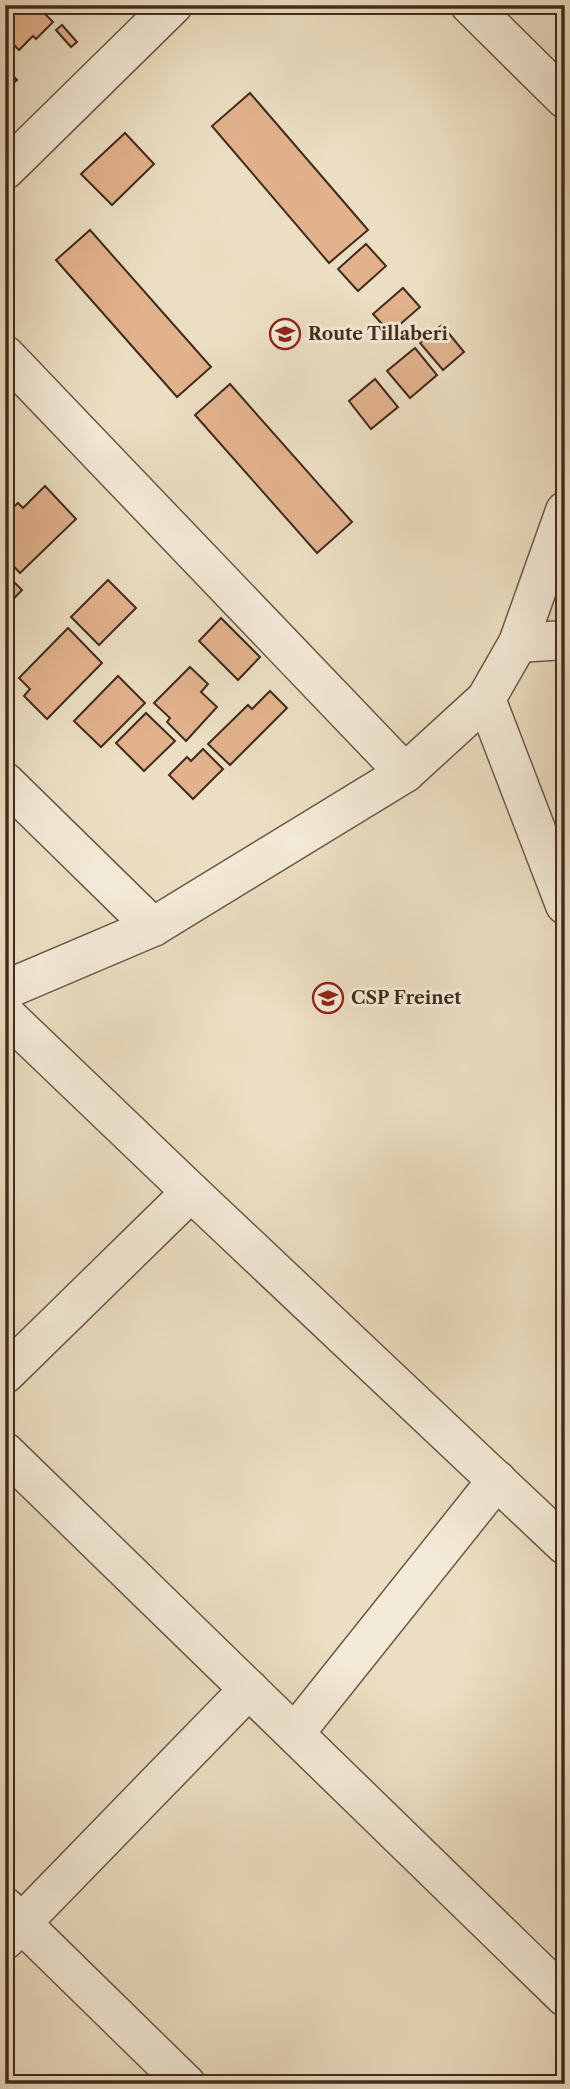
<svg xmlns="http://www.w3.org/2000/svg" width="570" height="2089" font-family="'Libre Caslon Text',serif">
  <rect width="100%" height="100%" fill="#ecdec2"/>
  <filter id="stains"><feTurbulence type="fractalNoise" baseFrequency=".00286" numOctaves="4"/><feColorMatrix values="0 0 0 0 .2 0 0 0 0 .09 0 0 0 0 .02 0 0 0 .5 -.17"/></filter>
  <radialGradient id="worn" r=".72"><stop offset=".6" stop-color="#630" stop-opacity="0"/><stop offset="1" stop-color="#630" stop-opacity=".3"/></radialGradient>
  <g fill="#e2b28d" stroke="#412b1c" stroke-width="2">
    <path d="M5,5H36L53,22L36,39L33,36L19,50L5,36Z"/>
    <path d="M62,25L77,42L71,47L56,30Z"/>
    <path d="M5,68L17,80L5,91Z"/>
    <path d="M250,93L368,230L329,263L212,126Z"/>
    <path d="M125,133L154,164L112,205L81,174Z"/>
    <path d="M90,230L211,367L177,397L56,260Z"/>
    <path d="M366,244L386,266L358,291L338,269Z"/>
    <path d="M403,288L420,307L390,333L373,314Z"/>
    <path d="M442,325L464,352L443,370L420,343Z"/>
    <path d="M415,348L437,375L410,398L387,371Z"/>
    <path d="M375,379L398,407L371,429L349,401Z"/>
    <path d="M230,384L352,522L317,553L195,415Z"/>
    <path d="M45,486L76,519L20,573L5,557V524L11,519L6,514L18,503L23,508Z"/>
    <path d="M5,573L22,590L5,608Z"/>
    <path d="M108,580L136,608L99,645L71,617Z"/>
    <path d="M221,618L260,657L238,680L199,641Z"/>
    <path d="M68,628L102,663L47,719L24,696L30,689L19,678Z"/>
    <path d="M190,667L208,684L201,692L217,707L186,741L167,722L170,718L154,703Z"/>
    <path d="M118,676L145,703L101,747L74,721Z"/>
    <path d="M270,691L287,708L230,765L208,744L248,705L252,709Z"/>
    <path d="M146,713L175,741L144,771L116,743Z"/>
    <path d="M203,749L223,769L193,799L169,775L187,757L191,761Z"/>
  </g>
  <g fill="none" stroke-linecap="round" stroke-linejoin="round">
    <g stroke="#6c5846" stroke-width="41">
      <g id="minor">
        <path d="M470,5L565,99"/>
        <path d="M5,170L173,5"/>
        <path d="M5,355L405,773"/>
        <path d="M518,643L565,640"/>
        <path d="M486,699L565,905"/>
        <path d="M5,782L153,927"/>
        <path d="M5,990L153,927L405,773L486,699L518,643L565,511"/>
        <path d="M5,1014L191,1192L565,1545"/>
        <path d="M5,1374L191,1192"/>
        <path d="M5,1452L565,1997"/>
        <path d="M295,1733L497,1480"/>
        <path d="M5,1907L186,2084"/>
        <path d="M5,1940L249,1689"/>
      </g>
    </g>
    <use href="#minor" stroke="#f3ead7" stroke-width="38"/>
  </g>
  <defs>
    <g id="school-ring" transform="scale(1.575)"><circle r="9.5" fill="#f3ead7" stroke="#8f2418" stroke-width="1.5"/><path d="M0-5L7-2L0 1L-7-2ZM-4 1L0 2.5L4 1V4Q0 6-4 4Z" fill="#8f2418"/></g>
  </defs>
  <g fill-rule="evenodd">
    <use href="#school-ring" x="285" y="334"/>
    <use href="#school-ring" x="328" y="998"/>
  </g>
  <g text-anchor="middle" stroke-width="6" stroke-linejoin="round" paint-order="stroke">
    <g font-size="18" font-weight="bold" fill="#412b1c" stroke="#f3ead7" text-anchor="start">
      <text x="308" y="340">Route Tillaberi</text>
      <text x="351" y="1004">CSP Freinet</text>
    </g>
  </g>
  <rect width="570" height="2089" fill="none" stroke="#ecdec2" stroke-width="28"/>
  <rect x="7" y="7" width="556" height="2075" fill="none" stroke="#412b1c" stroke-width="3.5"/>
  <rect x="14" y="14" width="542" height="2061" fill="none" stroke="#412b1c" stroke-width="2"/>
  <rect width="100%" height="100%" filter="url(#stains)"/>
  <rect width="100%" height="100%" fill="url(#worn)"/>
</svg>
